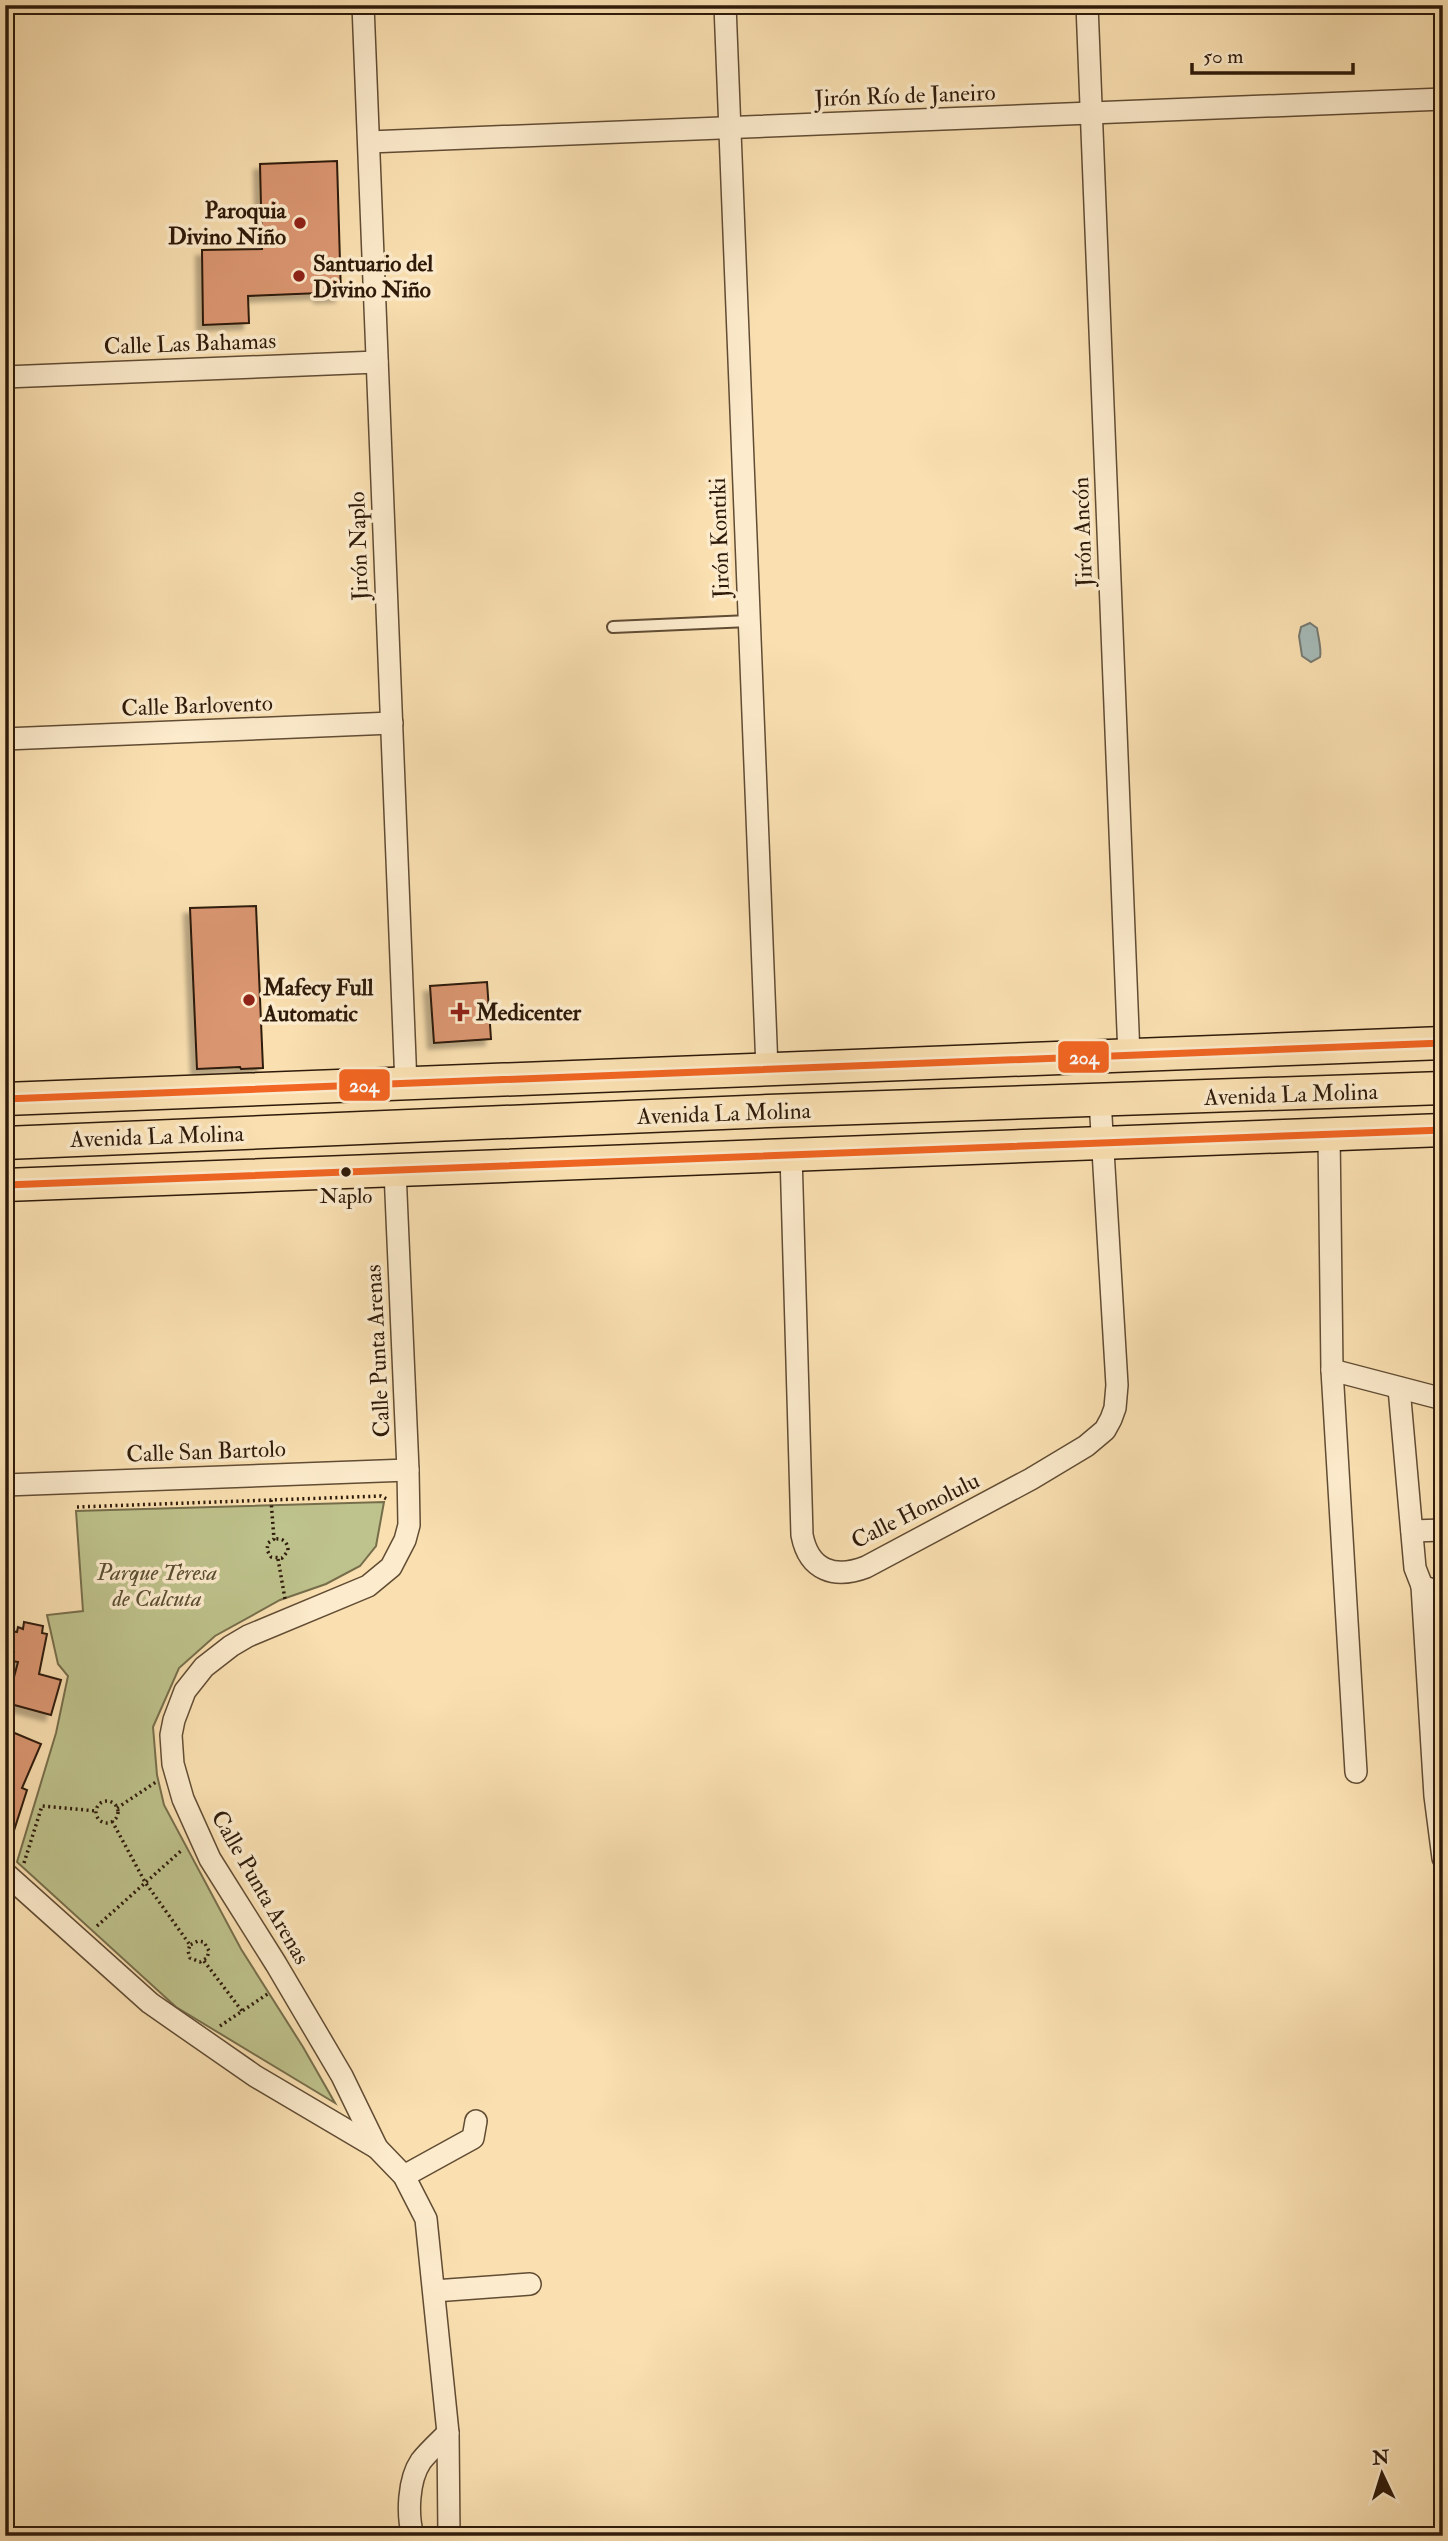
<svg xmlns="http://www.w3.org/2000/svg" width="1448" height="2541" font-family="'IM FELL Double Pica',serif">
  <defs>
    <filter id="shadow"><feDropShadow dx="-6" dy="6" stdDeviation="2" flood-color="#0004"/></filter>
  </defs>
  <rect width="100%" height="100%" fill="#fae0b1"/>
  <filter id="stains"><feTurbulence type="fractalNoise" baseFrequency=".00286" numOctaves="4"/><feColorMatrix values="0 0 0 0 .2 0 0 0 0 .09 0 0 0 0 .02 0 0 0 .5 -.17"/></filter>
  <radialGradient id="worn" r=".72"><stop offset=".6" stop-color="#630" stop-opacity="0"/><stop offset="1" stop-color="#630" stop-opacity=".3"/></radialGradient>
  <path fill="#bec28c" stroke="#766e4b" stroke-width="2" d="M384,1502L376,1546L360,1566L326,1584L280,1600L215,1636L179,1668L153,1727L157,1775L164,1805L241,1949L303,2047L335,2103L176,2007L17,1862L56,1733L68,1676L58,1664L47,1615L83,1611L76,1511Z"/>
  <path fill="#a5bab8" stroke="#757a72" stroke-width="2" d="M1310,623L1317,628C1318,636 1322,650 1320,657L1311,662L1302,656L1299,636L1301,627Z"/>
  <g fill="#da9671" stroke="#2e1a0a" stroke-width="2" filter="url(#shadow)">
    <path d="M337,161L341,296L320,297V293L248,296L249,323L203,325L202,250L262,249L260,164Z"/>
    <path d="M256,906L263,1068L241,1069L240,1067L197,1069L190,908Z"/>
    <path d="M487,982L491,1039L434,1043L430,986Z"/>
    <path d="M24,1622L43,1626L42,1633L47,1634L39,1674L61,1680L51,1715L7,1703L18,1662L12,1661L14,1653L7,1652L11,1631L17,1632L18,1627L23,1629Z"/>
    <path d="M5,1729L41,1744L22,1788L27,1790L9,1846L5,1845Z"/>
  </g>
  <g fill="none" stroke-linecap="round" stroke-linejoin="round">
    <g stroke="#614c34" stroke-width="14">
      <path id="service" d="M613,627L749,621"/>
    </g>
    <g stroke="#614c34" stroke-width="24">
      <g id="minor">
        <path d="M363,5L406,1085"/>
        <path d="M725,5L767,1069"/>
        <path d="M1087,5L1129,1056"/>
        <path d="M369,142L1443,99"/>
        <path d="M5,377L377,362"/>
        <path d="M5,739L392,723"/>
        <path d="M1329,1134L1332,1370L1356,1772"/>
        <path d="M791,1154L802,1535C809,1571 835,1579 866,1567L1031,1479L1086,1446L1105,1430L1111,1419L1115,1408L1117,1385L1100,1100"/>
        <path d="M395,1171L408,1470L409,1525L405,1540L391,1567L368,1586L248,1636L231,1646L204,1667L185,1691L174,1720L171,1735L173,1764L183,1799L210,1859L276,1964L342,2076L377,2148L404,2176L426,2219L448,2433L449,2536"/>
        <path d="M1332,1370L1443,1399"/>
        <path d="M1399,1388L1415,1568L1422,1586L1443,1594"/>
        <path d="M5,1485L408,1470"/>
        <path d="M1412,1531L1443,1530"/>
        <path d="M1422,1586L1435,1796L1443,1858"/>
        <path d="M5,1873L150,2003L255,2076L377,2148"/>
        <path d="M404,2176L473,2138L476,2121"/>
        <path d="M434,2291L530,2284"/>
        <path d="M413,2536C407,2515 408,2480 421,2461C429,2451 439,2442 448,2433"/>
      </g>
    </g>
    <g stroke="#2e1a0a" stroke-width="35">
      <g id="primary">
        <path d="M5,1099L1443,1043"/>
        <path d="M5,1143L768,1111L1443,1088"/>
        <path d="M5,1185L1443,1130"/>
      </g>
    </g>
    <g stroke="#2e1a0a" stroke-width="3.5" stroke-dasharray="2 3.5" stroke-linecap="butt">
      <path d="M271,1500L274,1539L268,1543L267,1550L271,1557L282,1558L288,1551C288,1542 283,1538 274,1539"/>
      <path d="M77,1507L381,1496L389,1500"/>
      <path d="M278,1559L285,1599"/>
      <circle cx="107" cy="1812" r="11"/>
      <path d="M117,1808L156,1782"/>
      <path d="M112,1821L145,1882L190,1945L188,1951L190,1958L200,1962L207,1958L209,1951L204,1942L198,1941L190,1945"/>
      <path d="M24,1863L42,1806L96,1811"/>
      <path d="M97,1926L183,1849"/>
      <path d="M204,1961L242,2011"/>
      <path d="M220,2026L269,1993"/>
    </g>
    <use href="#service" stroke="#fcebcc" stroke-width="10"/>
    <use href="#minor" stroke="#fcebcc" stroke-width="21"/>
    <use href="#primary" stroke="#fae0b1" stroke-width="32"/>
    <g stroke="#fcebcc" stroke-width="12">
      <g id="bus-1">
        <path d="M5,1099L1443,1043"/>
        <path d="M5,1185L1443,1130"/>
      </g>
    </g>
    <use href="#bus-1" stroke="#f26522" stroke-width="7"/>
  </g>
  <g fill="#8f2418" stroke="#fcebcc" stroke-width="2.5">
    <circle cx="300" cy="223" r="7"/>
    <circle cx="299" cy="276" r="7"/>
    <circle cx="249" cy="1000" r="7"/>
    <path d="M456.5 1001.5h7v7h7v7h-7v7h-7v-7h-7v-7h7z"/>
  </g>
  <circle fill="#2e1a0a" stroke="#fcebcc" stroke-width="2.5" cx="346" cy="1172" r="6"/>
  <g text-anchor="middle" stroke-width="7" stroke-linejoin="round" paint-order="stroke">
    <g font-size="21" fill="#2e1a0a" stroke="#fcebcc">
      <text x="346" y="1203">Naplo</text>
    </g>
    <g font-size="23" fill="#2e1a0a" stroke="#fcebcc">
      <text transform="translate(905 95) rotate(-2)" y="8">Jirón Río de Janeiro</text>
      <text transform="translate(190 343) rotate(-2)" y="8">Calle Las Bahamas</text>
      <text transform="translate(1082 532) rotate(-92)" y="8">Jirón Ancón</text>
      <text transform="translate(719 538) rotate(-92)" y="8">Jirón Kontiki</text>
      <text transform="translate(358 546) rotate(-92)" y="8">Jirón Naplo</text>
      <text transform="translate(197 705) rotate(-2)" y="8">Calle Barlovento</text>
      <text transform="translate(1291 1094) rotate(-2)" y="8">Avenida La Molina</text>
      <text transform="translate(724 1113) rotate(-2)" y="8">Avenida La Molina</text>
      <text transform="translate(157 1136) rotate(-2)" y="8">Avenida La Molina</text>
      <text transform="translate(377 1351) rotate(-93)" y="8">Calle Punta Arenas</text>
      <text transform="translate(206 1451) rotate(-2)" y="8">Calle San Bartolo</text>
      <text transform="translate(915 1510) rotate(-27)" y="8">Calle Honolulu</text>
      <text transform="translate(261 1887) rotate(60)" y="8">Calle Punta Arenas</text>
    </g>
    <g font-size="23" font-weight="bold" fill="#2e1a0a" stroke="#fcebcc" text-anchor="start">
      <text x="286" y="218" text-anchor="end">Paroquia<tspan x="286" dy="26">Divino Niño</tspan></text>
      <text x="313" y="271">Santuario del<tspan x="313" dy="26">Divino Niño</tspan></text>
      <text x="263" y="995">Mafecy Full<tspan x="263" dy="26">Automatic</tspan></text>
      <text x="476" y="1020">Medicenter</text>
    </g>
    <g font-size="23" font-style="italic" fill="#594c31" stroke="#fcebcc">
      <text x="157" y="1580">Parque Teresa<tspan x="157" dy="26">de Calcuta</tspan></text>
    </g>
  </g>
  <g stroke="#fcebcc" stroke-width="2.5">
    <rect x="1057" y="1040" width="53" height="34" rx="7" fill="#f26522"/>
    <rect x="338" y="1068" width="53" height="34" rx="7" fill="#f26522"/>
  </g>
  <g font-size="19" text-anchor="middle" font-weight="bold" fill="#fff">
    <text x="1084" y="1064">204</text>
    <text x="364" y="1092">204</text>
  </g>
  <rect width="1448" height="2541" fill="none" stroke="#fae0b1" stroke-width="28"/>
  <rect x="7" y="7" width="1434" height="2527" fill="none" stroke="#2e1a0a" stroke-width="3.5"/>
  <rect x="14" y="14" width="1420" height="2513" fill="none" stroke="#2e1a0a" stroke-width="2"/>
  <g transform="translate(1382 2474) rotate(356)" stroke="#fcebcc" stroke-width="5" paint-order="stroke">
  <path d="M0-5L12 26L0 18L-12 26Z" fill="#2e1a0a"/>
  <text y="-10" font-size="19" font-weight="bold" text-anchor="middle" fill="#2e1a0a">N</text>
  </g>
  <path d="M1192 63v10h161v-10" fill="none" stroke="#2e1a0a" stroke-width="3.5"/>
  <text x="1203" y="63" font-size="21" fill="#2e1a0a" stroke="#fcebcc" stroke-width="5" paint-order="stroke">50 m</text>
  <rect width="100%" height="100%" filter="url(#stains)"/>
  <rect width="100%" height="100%" fill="url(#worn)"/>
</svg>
